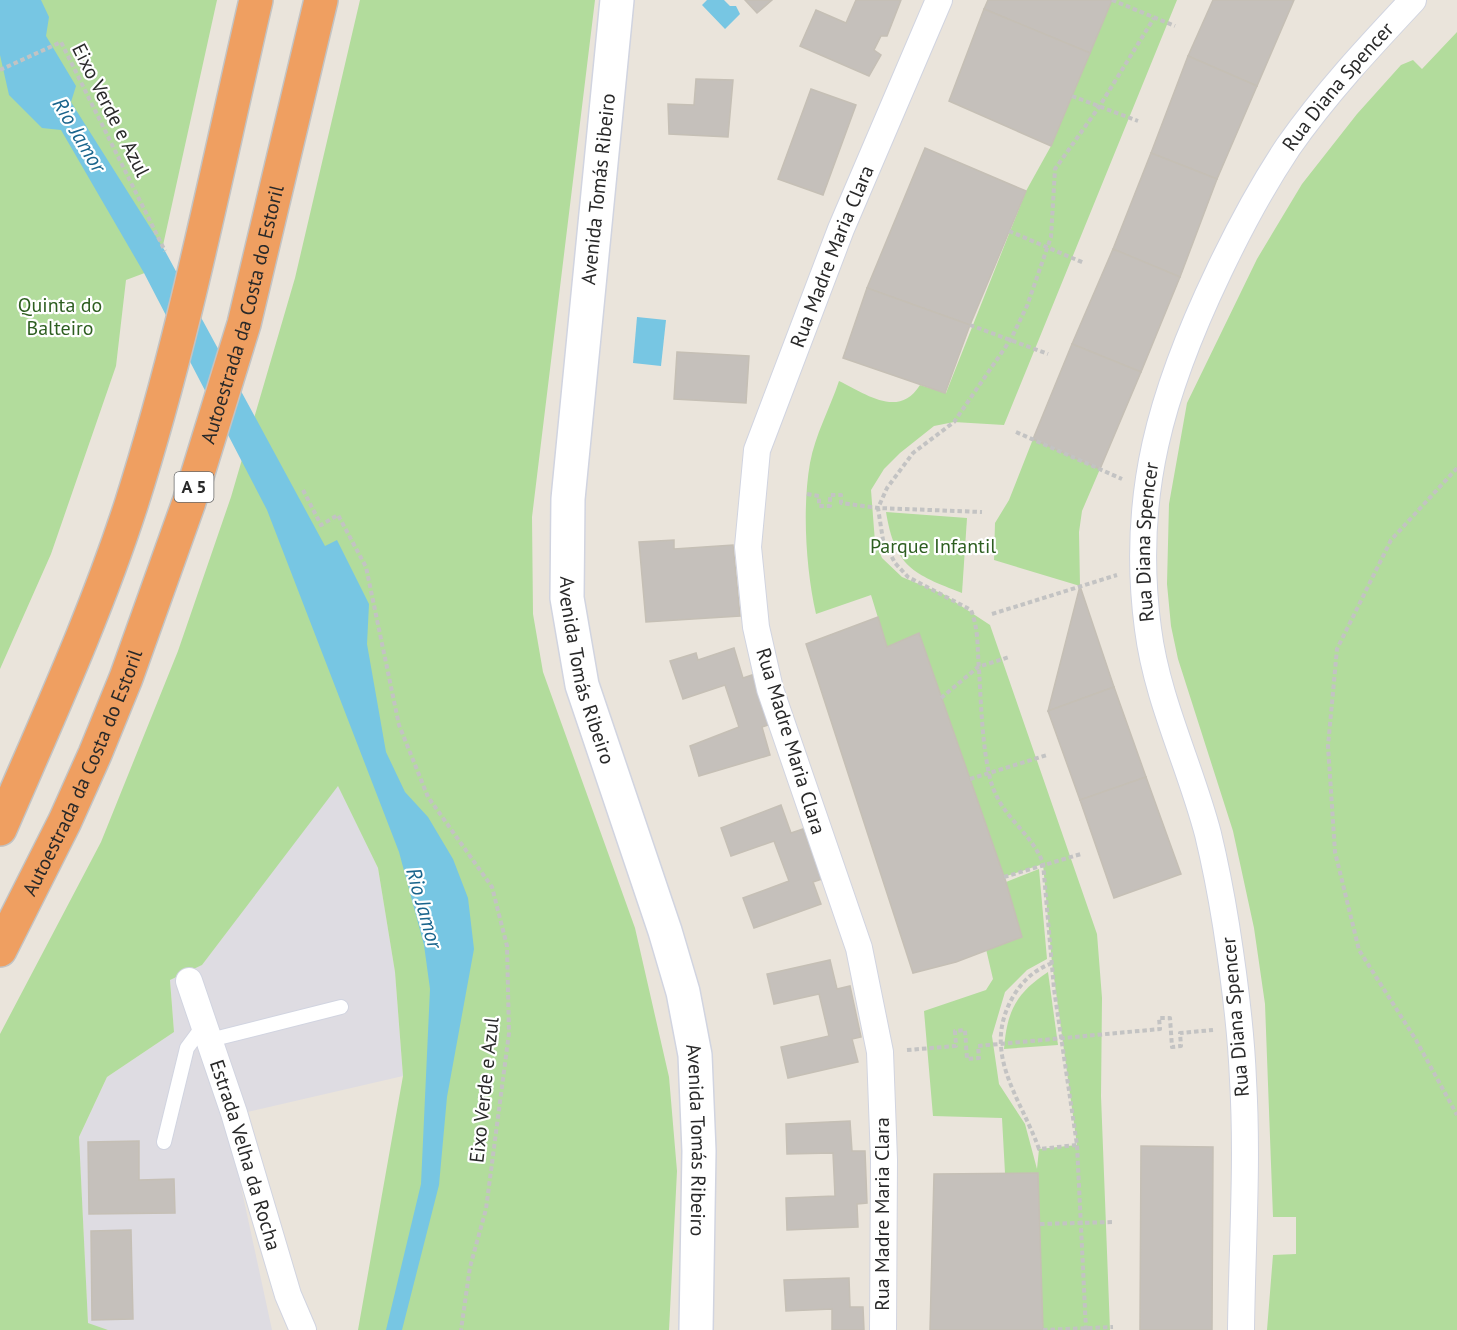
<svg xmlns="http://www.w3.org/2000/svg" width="1457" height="1330" font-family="'PT Sans',sans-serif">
  <rect width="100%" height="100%" fill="#eae4db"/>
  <path fill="#dedce2" d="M338,785L378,868L395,972L403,1076L226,1117L272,1330H108L88,1324L79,1137L107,1077L174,1032L170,980L202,965Z"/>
  <g fill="#b2dc9c">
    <path d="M0,0H217L158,268L126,280L116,366L51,554L0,669Z"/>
    <path d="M360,0H595L532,517L533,614L543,672L635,928L669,1077L677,1171L669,1330H358L403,1076L395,972L378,868L338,786L202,965L170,980L174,1032L107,1077L79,1137L88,1323L108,1330H0V1034L101,842L178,651L231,497L295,278Z"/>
    <path d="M1112,0H1177L1004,425L954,422L934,426L900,453L884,469L871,490L875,542L882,558L902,577L943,594L990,625L1097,934L1102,998L1101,1096L1110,1330H1043L1038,1173H1005L1002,1118L933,1116L924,1011L986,990L993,979L986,949L1022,937L1006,882L1039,869L1047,959L1027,970L1005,992L992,1036L999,1084L1025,1124L1037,1169L1039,1149L1077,1145L1052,963L1043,864L1004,877L919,634L887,647L871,595L816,614C806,570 802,508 810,463C815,435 830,408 839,381C866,394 899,419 920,385L946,393L1026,191L1051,146Z"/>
    <path d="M1457,32V1330H1267L1273,1255L1296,1254V1217H1273L1265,1004L1254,928L1233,831L1178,659L1171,626L1167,584L1169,504L1187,403L1257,259L1302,184L1357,114L1401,65L1413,60L1422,69Z"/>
    <path d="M1033,439L1100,469L1082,511L1079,532L1080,586L994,560L995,523L1009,500Z"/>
    <path d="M886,512L967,518L962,593C913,574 895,567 886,512Z"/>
    <path d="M1048,972L1058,1045L1004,1049C1007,1011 1016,993 1048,972Z"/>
  </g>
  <g fill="#77c6e3">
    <path d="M0,0H41L49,17L46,36L76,86L71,102L165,251L325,546L337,540L369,604L367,644L386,752L405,792L428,817L453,859L468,898L474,949L447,1097L439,1185L402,1330H386L421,1184L430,989L424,945L399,852L267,510L144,273L61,130L42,128L9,95L0,55Z"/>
    <path d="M707,0H724L730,6H736L740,14L725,29L702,5Z"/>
    <path d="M637,317L666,320L661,366L633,363Z"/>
  </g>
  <g fill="#c5c0bb" stroke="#c5bfb5" stroke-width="1.5">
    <path d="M745,0H772L757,13Z"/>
    <path d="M856,0H901L887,36H881L874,50L881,55L869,76L800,46L816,10L846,23Z"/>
    <path d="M988,0H1112L1090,53L984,9Z"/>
    <path d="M1213,0H1294L1257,86L1188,56Z"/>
    <path d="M984,9L1090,53L1051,146L949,101Z"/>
    <path d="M1188,56L1257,86L1217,179L1151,153Z"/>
    <path d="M696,79L733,80L728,137L669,134L668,104L694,105Z"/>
    <path d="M811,89L856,105L823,195L778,179Z"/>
    <path d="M925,148L1026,191L970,325L867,288Z"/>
    <path d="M1151,153L1217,179L1180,277L1113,249Z"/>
    <path d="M1113,249L1180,277L1141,372L1072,344Z"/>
    <path d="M867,288L970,325L945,393L843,358Z"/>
    <path d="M1072,344L1141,372L1100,469L1033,439Z"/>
    <path d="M677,352L749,356L746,403L674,399Z"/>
    <path d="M674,540V549L733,545L740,616L646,622L639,542Z"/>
    <path d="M1080,586L1114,687L1048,711Z"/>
    <path d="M878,617L887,647L919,633L1006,882L1022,937L956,962L913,973L806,644Z"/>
    <path d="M734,648L743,678L755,674L771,724L762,727L770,755L699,776L690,746L739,727L725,685L683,699L670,661L696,653L698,660Z"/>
    <path d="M1114,687L1146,777L1080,800L1048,711Z"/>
    <path d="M1146,777L1181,874L1114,898L1080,800Z"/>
    <path d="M781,805L791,833L803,829L822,879L813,882L821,904L754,928L743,898L789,881L774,841L731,856L721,828Z"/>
    <path d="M830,960L837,989L850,986L861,1037L852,1039L858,1062L788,1078L781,1047L829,1036L819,994L774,1004L767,974Z"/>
    <path d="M850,1121L852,1151H865L867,1203L857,1204L858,1227L787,1230L786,1198L835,1196L833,1153L787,1154L786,1124Z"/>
    <path d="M139,1141V1180L174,1179L175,1213L89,1214L88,1142Z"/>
    <path d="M1141,1146L1213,1147L1212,1330H1140Z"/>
    <path d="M1038,1173L1043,1330H930L934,1174Z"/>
    <path d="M131,1230L133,1319L92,1320L91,1231Z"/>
    <path d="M849,1278L850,1307H863L864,1330H832V1309L786,1311L784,1280Z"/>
  </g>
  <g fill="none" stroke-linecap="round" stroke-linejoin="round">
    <g stroke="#d1d4e0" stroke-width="16">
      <g id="service">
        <path d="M210,1040L341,1007"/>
        <path d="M164,1142L187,1048L204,1025"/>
      </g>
    </g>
    <g stroke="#d1d4e0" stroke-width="28">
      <g id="minor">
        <path id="s1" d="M189,981L234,1113L288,1295L303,1330"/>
        <path id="s2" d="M883,1330L884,1160L880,1052L859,948L770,689L756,627L748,547L757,450L841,229L939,0"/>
        <path id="s3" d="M1241,1330C1242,1247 1248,1163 1243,1080C1241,1028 1234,976 1226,925C1221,894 1215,863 1208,834C1190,765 1157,700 1148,629C1130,495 1162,390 1219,271C1239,229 1262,186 1288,147C1325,94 1369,47 1413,0"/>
      </g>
    </g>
    <g stroke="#d1d4e0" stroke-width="36">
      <g id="tertiary">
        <path id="s4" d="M617,0L568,499L567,598L582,685L665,931L683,992L695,1055L699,1151L696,1330"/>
      </g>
    </g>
    <g stroke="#c3c3c3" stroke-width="36">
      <g id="motorway">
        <path d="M0,829C46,722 95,616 131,505C184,339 217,169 256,0"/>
        <path id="s5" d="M0,950L65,821L95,754L126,678L189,502L244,324L321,0"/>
      </g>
    </g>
    <g stroke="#c3c3c3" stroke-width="4" stroke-dasharray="4.5 3" stroke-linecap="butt">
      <path d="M1112,0L1175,26"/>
      <path d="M0,70L61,42L165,251"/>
      <path d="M1072,96L1138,121"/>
      <path d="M1009,231L1084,263"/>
      <path d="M970,325L1048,354"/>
      <path d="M1016,432L1122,479"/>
      <path d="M1457,468L1391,540L1337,649L1328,746L1335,852L1359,950L1416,1040L1457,1115"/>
      <path d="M303,490L321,525L338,515L366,567L399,725L428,797L492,887L507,946L509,1033L486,1209L470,1267L461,1330"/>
      <path d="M807,494L819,496V506H830V495H841V503L878,508L982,512"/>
      <path d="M992,614L1117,575"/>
      <path d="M941,698L978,667L1009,657"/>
      <path d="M970,779L1047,755"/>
      <path d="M1004,877L1081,854"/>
      <path d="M1052,963C1035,970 1024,979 1014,995C980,1052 1020,1096 1039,1149L1077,1145"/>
      <path d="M907,1050L956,1046L955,1031L965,1030L967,1059L979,1058L978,1046L1160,1029L1159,1018H1170L1172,1047L1181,1046L1180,1033L1213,1030"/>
      <path d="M1040,1224L1113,1222"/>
      <path d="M1043,1330L1113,1327"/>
      <path d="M1086,1330L1077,1145L1054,989L1043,863C1029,828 998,817 989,774C982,741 981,703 979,669C977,647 979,631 971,610L908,577L895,563L883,540L878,508L887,488L913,453L954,422L1011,339L1027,306L1051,237L1055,169L1099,107L1154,18"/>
    </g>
    <use href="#service" stroke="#fff" stroke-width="14"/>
    <use href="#minor" stroke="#fff" stroke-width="26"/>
    <use href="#tertiary" stroke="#fff" stroke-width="33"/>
    <use href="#motorway" stroke="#ef9f61" stroke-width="33"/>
  </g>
  <g text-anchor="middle" stroke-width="4.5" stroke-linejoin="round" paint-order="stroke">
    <rect fill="#fff" stroke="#696969" stroke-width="1.5" x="174.5" y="472" width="39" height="30" rx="4.5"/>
    <g font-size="18" font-weight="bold" fill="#292929">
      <text x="194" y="493">A 5</text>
    </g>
    <g font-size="20" fill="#292929" stroke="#fff">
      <text dy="7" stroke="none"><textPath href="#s3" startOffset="1304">Rua Diana Spencer</textPath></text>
      <text transform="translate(111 110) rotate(63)" y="7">Eixo Verde e Azul</text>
      <text transform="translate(598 189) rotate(-84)" y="7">Avenida Tomás Ribeiro</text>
      <text dy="7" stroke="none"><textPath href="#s2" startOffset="1107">Rua Madre Maria Clara</textPath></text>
      <text dy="7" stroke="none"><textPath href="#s5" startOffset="682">Autoestrada da Costa do Estoril</textPath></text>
      <text dy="7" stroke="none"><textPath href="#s3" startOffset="800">Rua Diana Spencer</textPath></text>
      <text dy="7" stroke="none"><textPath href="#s4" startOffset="675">Avenida Tomás Ribeiro</textPath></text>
      <text transform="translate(791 741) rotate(73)" y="7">Rua Madre Maria Clara</text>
      <text dy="7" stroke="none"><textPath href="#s5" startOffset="196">Autoestrada da Costa do Estoril</textPath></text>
      <text transform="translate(1235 1017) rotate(-95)" y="7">Rua Diana Spencer</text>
      <text transform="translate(484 1090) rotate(-84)" y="7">Eixo Verde e Azul</text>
      <text dy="7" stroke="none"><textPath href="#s4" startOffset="1161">Avenida Tomás Ribeiro</textPath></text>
      <text dy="7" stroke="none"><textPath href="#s1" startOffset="183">Estrada Velha da Rocha</textPath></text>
      <text transform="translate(882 1214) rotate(-90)" y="7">Rua Madre Maria Clara</text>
    </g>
    <g font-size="20" fill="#2d5e20" stroke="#fff">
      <text x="60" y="312">Quinta do<tspan x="60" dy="23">Balteiro</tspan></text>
      <text x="933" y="553">Parque Infantil</text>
    </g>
    <g font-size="21" font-style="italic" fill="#19648c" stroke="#fff">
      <text transform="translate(79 135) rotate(59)" y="7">Rio Jamor</text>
      <text transform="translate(424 908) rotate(74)" y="7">Rio Jamor</text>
    </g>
  </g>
</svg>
